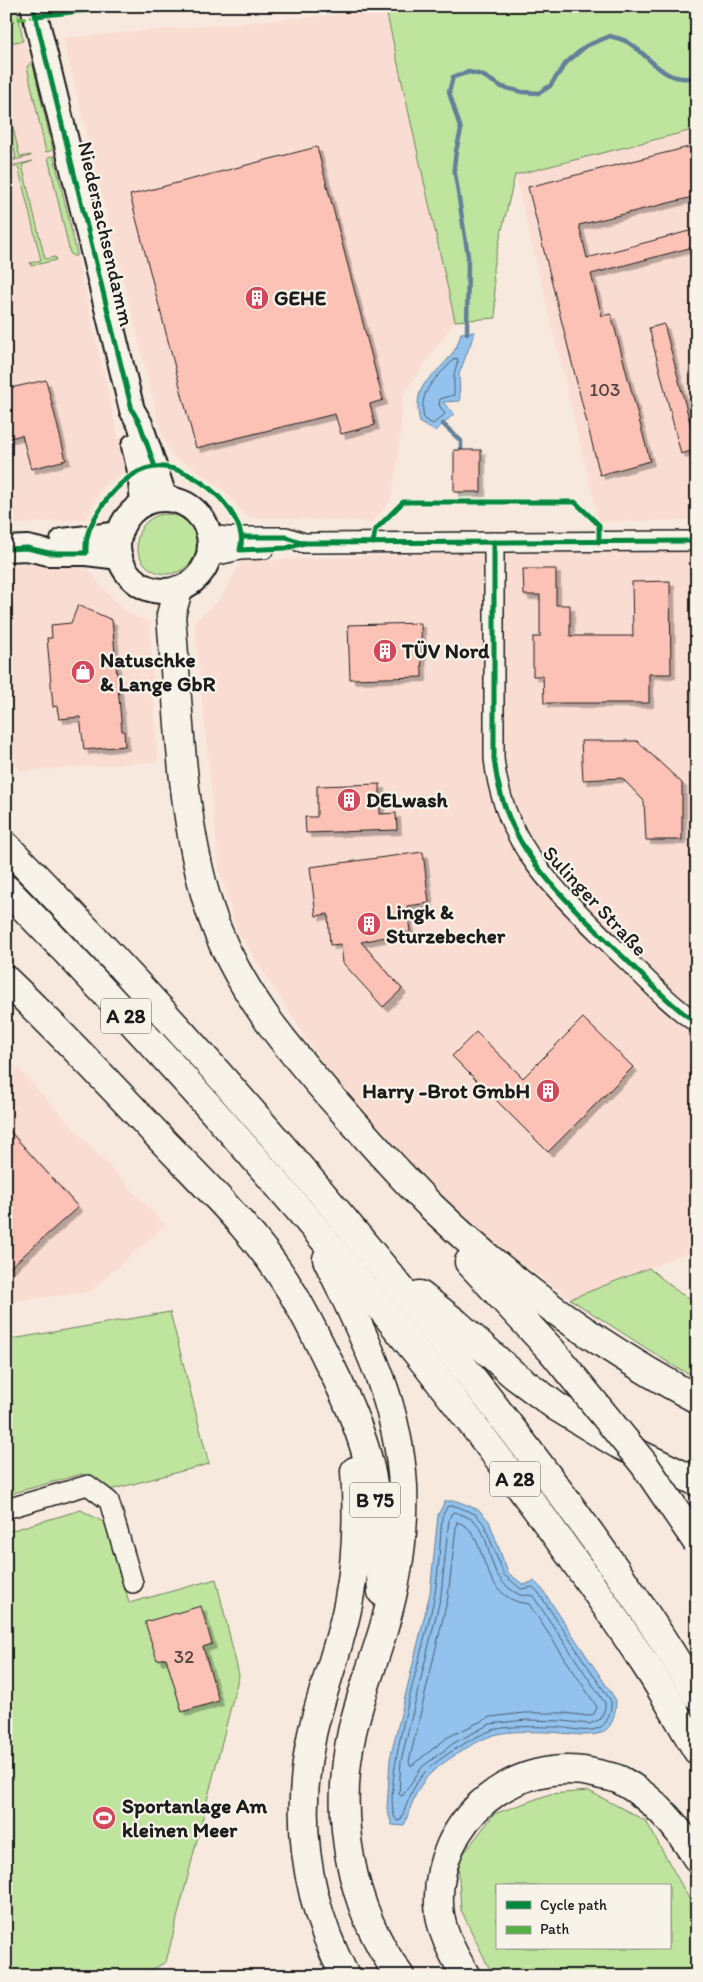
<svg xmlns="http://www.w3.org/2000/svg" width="703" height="1982" font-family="Itim,sans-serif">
  <defs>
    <filter id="shadow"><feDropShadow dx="4.5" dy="4.5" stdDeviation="0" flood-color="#0004"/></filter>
  </defs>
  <rect width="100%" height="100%" fill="#f8e9de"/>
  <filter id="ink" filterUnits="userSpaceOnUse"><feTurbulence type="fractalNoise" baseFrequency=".02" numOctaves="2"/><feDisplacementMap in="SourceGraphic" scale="10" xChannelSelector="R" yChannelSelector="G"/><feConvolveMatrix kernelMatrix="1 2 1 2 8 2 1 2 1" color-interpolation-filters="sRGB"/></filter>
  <g filter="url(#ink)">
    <g fill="#faddd2">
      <path d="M386,10L455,321L403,395L398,459L391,501L372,522L246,517L226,492L192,467L171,456L161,432L63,38Z"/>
      <path d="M23,41L32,61L126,470L103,487L86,519L6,525V43Z"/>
      <path d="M697,129V520L599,522L515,175Z"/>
      <path d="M697,551V692H692L697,796V1249L570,1299L474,1229L335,1083L236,929L219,868L194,622L221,598L241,561L389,555Z"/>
      <path d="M26,564L88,568L104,589L129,614L150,621L158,762L22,771L6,755V565Z"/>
      <path d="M6,1056L165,1225L90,1292L6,1302Z"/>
    </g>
    <g fill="#bee49e" stroke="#6d805d" fill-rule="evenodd">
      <path d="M6,6H17L23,41L6,43Z"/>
      <path d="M422,6H697V129L515,175L493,268L496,318L455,321L386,10Z"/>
      <path d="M32,61L53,150L46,152L27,67Z"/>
      <path d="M6,99L20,157L31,155V156L6,162L16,158L6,115Z"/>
      <path d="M54,156L77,254L76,256H73L70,253L48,157Z"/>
      <path d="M33,161L22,165L45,259L55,257L56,260L31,266L30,263L41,260L18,166L6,167Z"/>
      <circle cx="167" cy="544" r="30"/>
      <path d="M692,692H697V796Z"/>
      <path d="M649,1268L681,1294L697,1301V1377L677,1368L570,1299Z"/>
      <path d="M170,1312L209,1464L110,1490L82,1474L6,1495V1340Z"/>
      <path d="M81,1510L109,1525L129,1603L216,1579L239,1675L166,1962L140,1976H6V1532Z"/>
      <path d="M589,1791L646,1821L697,1913V1976H493L461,1910L458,1861L494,1814L550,1794ZM497,1886H669V1948H497Z"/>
    </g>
    <g fill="#92c2ed" stroke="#638099">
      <path d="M475,332L459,374L460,401L443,402L454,414L435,431L420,423C411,379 434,381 454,351C458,346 459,339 461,333Z"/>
      <path d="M445,1501H457L479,1510L489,1521L508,1573L524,1585L534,1581L542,1589L616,1700C616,1712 613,1728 601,1733C585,1738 564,1732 548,1732C531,1732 510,1730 494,1735C477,1740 442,1762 429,1775C416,1788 410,1809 404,1826L392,1825L387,1809L390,1759L430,1593L438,1515Z"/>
    </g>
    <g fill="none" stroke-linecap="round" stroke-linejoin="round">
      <g stroke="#4b5e70" stroke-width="1">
        <path d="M454,359L457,358L458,361L454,374V395L440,399L439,405L445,414L433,424L424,419C418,388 436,380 454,359Z"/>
        <path d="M448,1506H456L475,1514L484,1524L504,1575L521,1589L533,1587L538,1592L611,1701C612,1710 608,1724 599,1728C586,1734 568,1727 554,1727C535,1727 512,1725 493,1730C476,1735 437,1759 425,1772C413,1785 407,1803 401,1820L397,1821C376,1796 429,1632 435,1593C439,1568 440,1542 442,1517Z"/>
        <path d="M455,1512C461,1514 468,1517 473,1520C495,1538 482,1575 518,1594C524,1597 528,1594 533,1596L605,1703V1708L601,1719L589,1724L563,1721L526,1720L490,1724L454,1743L422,1767L403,1795L401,1796L399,1794L401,1761L441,1595L449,1519L452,1513Z"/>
        <path d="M457,1522C488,1529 476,1588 518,1602C522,1603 526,1603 529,1604L597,1707L594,1714L588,1716L564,1713H525L490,1717L448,1737L411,1766L409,1762L448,1597Z"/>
      </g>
      <g stroke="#638099" stroke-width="4.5">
        <path d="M467,333L468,256L454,167L456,151L461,130L449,92L453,77L469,72L482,75L502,87L522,92L539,93L550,86L566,63L586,46L610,36C616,38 623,39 629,43C653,58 662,84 697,77"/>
        <path d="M443,424L461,441V450"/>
      </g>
    </g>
    <g fill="#fdc2b6" stroke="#1c1c1c" filter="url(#shadow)">
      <path d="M693,146L697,159V196L579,225L587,258L693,230L697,244V246L591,274L602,316L611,314L650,461L600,475L528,187Z"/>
      <path d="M317,147L383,400L370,404L375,425L341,434L335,414L196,448L130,195Z"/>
      <path d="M664,324L697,449L681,454L649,328Z"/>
      <path d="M46,380L66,460L31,469L22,435L6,439V389Z"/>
      <rect x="454" y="450" width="27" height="42"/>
      <path d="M523,569H556V605H570V636H633L632,582L670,581L671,674H649V703H544L543,676H533V637H540V595H524Z"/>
      <path d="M78,605L112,620L122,731H124L125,746L84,750L80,717L59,719L57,706L53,707L47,638H52L51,625L71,623Z"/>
      <path d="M421,623L422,677L350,679L348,625Z"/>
      <path d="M581,741H637L682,783V840H646L644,801L622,778L583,780Z"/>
      <path d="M380,784V814L396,813L397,830L306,833L305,817H317V786Z"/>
      <path d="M423,852L429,903L407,906L410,932L361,942L402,989L383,1007L343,963L341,944L330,945L328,914L316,916L310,867Z"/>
      <path d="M583,1018L633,1067L548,1152L452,1056L476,1032L523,1078Z"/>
      <path d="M6,1127L78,1207L6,1271Z"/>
      <path d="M201,1606L212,1644L203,1647L219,1701L182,1712L166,1658L157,1660L145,1622Z"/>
    </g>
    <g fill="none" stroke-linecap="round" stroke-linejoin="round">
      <g stroke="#1c1c1c" stroke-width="22">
        <g id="minor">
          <path d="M209,535L227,537H286L304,543L697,541"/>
          <path d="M494,542V758C503,846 556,890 615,949C642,974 666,1002 697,1023"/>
          <path d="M209,557L240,550L264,549"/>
          <path d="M6,1509L88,1485L109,1501L133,1583"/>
        </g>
      </g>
      <g stroke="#1c1c1c" stroke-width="28">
        <g id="major">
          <path d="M33,6L132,410L140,424L165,499"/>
          <path d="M134,446L140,471L143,504"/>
          <circle cx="164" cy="545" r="46"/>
          <path d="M63,541L120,534"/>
          <path d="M6,549L27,548L49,553H86L120,557"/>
        </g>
      </g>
      <g stroke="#1c1c1c" stroke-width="31">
        <g id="highway">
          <path d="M178,590L171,615C179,711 180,811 208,904C233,986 288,1049 344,1112C373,1144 402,1178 433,1208C512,1284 600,1347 697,1399"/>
          <path d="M6,846C163,1006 311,1175 450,1350C538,1461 624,1573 697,1695"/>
          <path d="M6,889C155,1042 297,1201 429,1368C502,1462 574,1556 639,1655C660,1685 678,1718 697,1750"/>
          <path d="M6,980C60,1032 111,1085 162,1140C207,1187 256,1233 290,1289C306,1315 319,1342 332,1369C348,1401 362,1433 370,1468C379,1508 379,1551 382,1592"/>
          <path d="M327,1259C363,1335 398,1399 403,1486C405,1532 397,1582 384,1627C374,1662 360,1696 352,1732C334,1815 349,1906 400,1976"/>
          <path d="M469,1262L552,1351"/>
          <path d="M420,1295L456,1323L514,1375L557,1407L618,1444L697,1482"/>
          <path d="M345,1976C305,1899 294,1819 312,1734C322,1689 341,1645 349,1599C357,1557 358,1514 355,1471"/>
          <path d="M466,1976C453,1954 440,1931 439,1905C435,1820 515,1753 598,1774C605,1776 614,1777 620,1780C654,1798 677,1826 697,1858"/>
        </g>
      </g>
      <use href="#minor" stroke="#f7f3e8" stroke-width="19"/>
      <use href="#major" stroke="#f7f3e8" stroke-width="24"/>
      <use href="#highway" stroke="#f7f3e8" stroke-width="28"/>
      <g stroke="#1c1c1c" stroke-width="31" stroke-linecap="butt">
        <path id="highway-bridge" d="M552,1351L644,1464L697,1542"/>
      </g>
      <use href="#highway-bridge" stroke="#f7f3e8" stroke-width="28"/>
      <path stroke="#55b145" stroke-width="4" stroke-dasharray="8 4" stroke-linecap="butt" d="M6,21L38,16"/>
      <g stroke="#f7f3e8" stroke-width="8">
        <g id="cycleway">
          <path d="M33,6L132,410L140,424L155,467"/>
          <path d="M36,16L127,6"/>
          <path d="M242,537H286L304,543L697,541"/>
          <path d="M494,542V758C503,846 556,890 615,949C642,974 666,1002 697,1023"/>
          <path d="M373,543L375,530L403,502H575L599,525V542"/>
          <path d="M6,549L27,548L49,553H86C85,535 90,526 99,511C110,492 131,470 154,467C188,463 235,502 241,535C242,540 241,546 240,550L287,548L304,543"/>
        </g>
      </g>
      <use href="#cycleway" stroke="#00873e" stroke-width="5"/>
    </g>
  </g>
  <defs>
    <g id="building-disc" transform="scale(1.25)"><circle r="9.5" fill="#d1495b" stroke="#f7f3e8"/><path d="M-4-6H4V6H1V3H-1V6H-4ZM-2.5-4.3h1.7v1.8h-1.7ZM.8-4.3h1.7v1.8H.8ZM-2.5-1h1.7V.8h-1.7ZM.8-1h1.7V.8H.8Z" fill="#fff"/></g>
    <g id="shop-disc" transform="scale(1.25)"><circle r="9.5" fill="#d1495b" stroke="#f7f3e8"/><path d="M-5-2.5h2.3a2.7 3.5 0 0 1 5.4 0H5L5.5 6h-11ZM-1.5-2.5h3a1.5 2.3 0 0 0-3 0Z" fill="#fff"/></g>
    <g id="stadium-disc" transform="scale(1.25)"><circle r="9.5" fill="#d1495b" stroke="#f7f3e8"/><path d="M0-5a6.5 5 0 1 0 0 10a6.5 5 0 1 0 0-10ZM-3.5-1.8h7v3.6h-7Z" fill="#fff"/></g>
  </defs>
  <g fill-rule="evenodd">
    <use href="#building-disc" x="257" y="298"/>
    <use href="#building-disc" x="385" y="651"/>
    <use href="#shop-disc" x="83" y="672"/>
    <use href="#building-disc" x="349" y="800"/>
    <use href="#building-disc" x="369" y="924"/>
    <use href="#building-disc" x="548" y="1091"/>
    <use href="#stadium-disc" x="104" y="1818"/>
  </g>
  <g text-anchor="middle" stroke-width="4.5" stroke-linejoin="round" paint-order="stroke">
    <g font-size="19" fill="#544642">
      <text x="605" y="396">103</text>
      <text x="184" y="1663">32</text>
    </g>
    <g fill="#f7f3e8" stroke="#5e5c59" stroke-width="1">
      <rect x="101" y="998.5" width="50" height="35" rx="4"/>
      <rect x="490" y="1461.5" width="50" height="35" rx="4"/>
      <rect x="350" y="1482.5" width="50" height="35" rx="4"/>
    </g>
    <g font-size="20" font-weight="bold" fill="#1c1c1c">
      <text x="126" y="1023">A 28</text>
      <text x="515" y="1486">A 28</text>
      <text x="375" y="1507">B 75</text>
    </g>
    <g font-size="21" fill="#1c1c1c" stroke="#f7f3e8">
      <text transform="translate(106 234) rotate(77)" y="7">Niedersachsendamm</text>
      <text transform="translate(595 901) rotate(47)" y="7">Sulinger Straße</text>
    </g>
    <g font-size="21" font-weight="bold" fill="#1c1c1c" stroke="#f7f3e8" text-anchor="start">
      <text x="274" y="305">GEHE</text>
      <text x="402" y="658">TÜV Nord</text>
      <text x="100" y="667">Natuschke<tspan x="100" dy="24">&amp; Lange GbR</tspan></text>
      <text x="366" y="807">DELwash</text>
      <text x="386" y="919">Lingk &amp;<tspan x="386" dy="24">Sturzebecher</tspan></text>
      <text x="530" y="1098" text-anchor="end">Harry -Brot GmbH</text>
      <text x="122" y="1813">Sportanlage Am<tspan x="122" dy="24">kleinen Meer</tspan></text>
    </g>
  </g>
  <rect width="703" height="1982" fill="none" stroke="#f7f3e8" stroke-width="25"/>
  <rect x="12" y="12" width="678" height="1957" fill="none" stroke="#1c1c1c" stroke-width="2" filter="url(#ink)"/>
  <rect x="496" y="1884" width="175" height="65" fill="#f7f3e8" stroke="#9f9d96"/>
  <rect x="506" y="1901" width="25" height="8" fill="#00873e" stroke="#9f9d96"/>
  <text x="540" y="1910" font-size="15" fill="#1c1c1c">Cycle path</text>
  <rect x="506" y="1926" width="25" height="8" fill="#55b145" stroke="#9f9d96"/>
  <text x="540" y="1934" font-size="15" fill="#1c1c1c">Path</text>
</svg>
